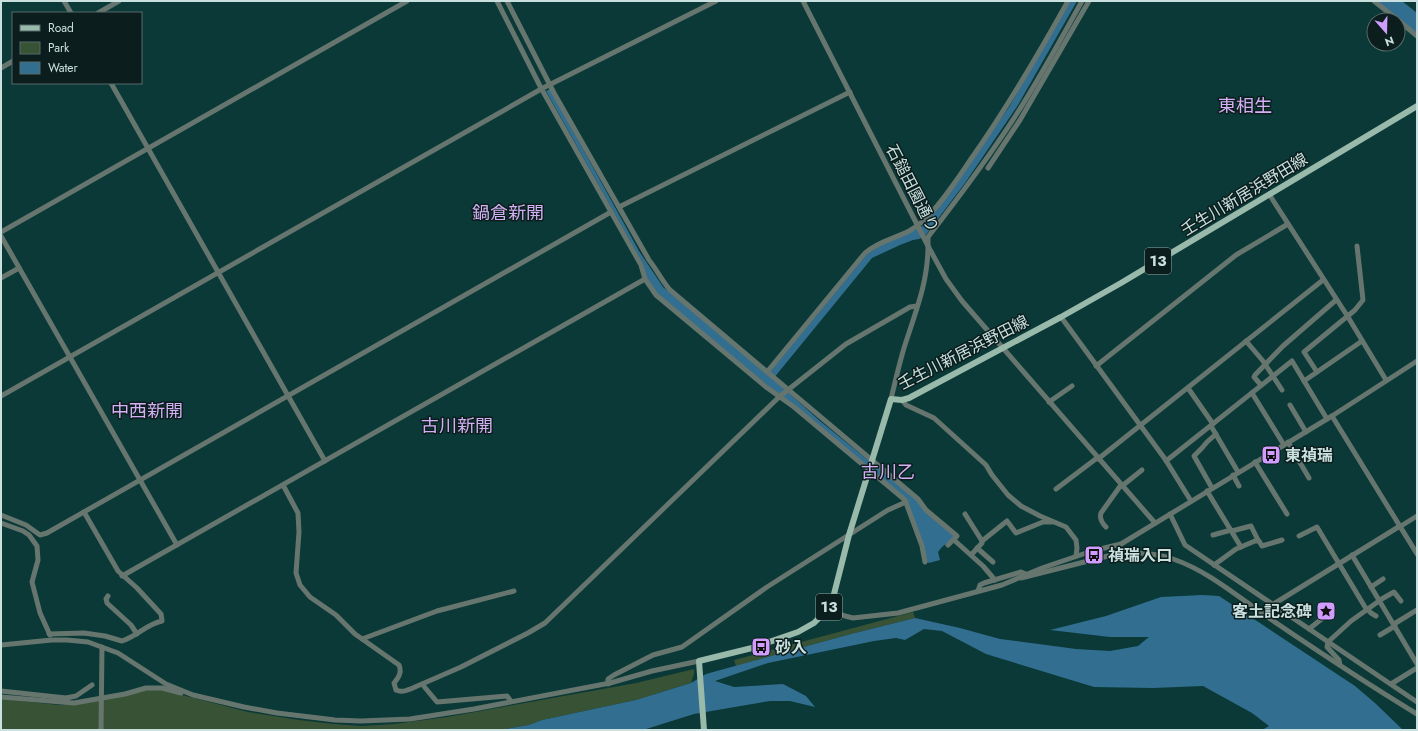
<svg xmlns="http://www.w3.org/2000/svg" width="1418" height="731" font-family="Jost,'Noto Sans JP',sans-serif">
  <rect width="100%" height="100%" fill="#0a3937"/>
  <g fill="#385235">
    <path d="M913,612L915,618L851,634L736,666L734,660Z"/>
    <path d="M694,669V674L691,683L636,700L542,720L529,725L500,730H1V699L59,705L80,704L147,690H163L248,712L299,720L334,724L362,726L394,724L447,717L636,683Z"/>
  </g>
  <g fill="#326e90">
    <path d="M1070,1H1077L1018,105L965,183L925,236L919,239L913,240L900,245L872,258L773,379L820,421L917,500L954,535V538L942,547L938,552L940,560L929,563L927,562L906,500L657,294L647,278L643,264L546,91L550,89L639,251L663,287L768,374L867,254L878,247L921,227L936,211L1009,107Z"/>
    <path d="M1376,1H1402L1417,13V34Z"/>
    <path d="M1202,595L1219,596L1355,686L1375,703L1403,730H1262L1269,726L1252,713L1203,686L1153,688L1094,687L986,654L942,631L924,629L905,640L896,638L874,641L768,663L715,681L734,687L783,684L806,696L815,707L790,701H770L694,714L643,730H500L529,725L542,720L636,700L691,683L706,674L851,634L915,618L960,628L1000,639L1076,649L1110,651L1138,646L1149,637H1110L1050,630L1106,616L1161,597Z"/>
  </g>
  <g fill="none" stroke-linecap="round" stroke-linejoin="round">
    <g stroke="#66766e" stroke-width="5">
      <path d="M64,1L71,13"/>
      <path d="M497,1L541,88L641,265L645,279L656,295L766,387L794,407L905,500L922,546L925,562"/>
      <path d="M507,1L554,93L649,260C657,270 662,281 670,290L918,499L926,510L957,536L948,545"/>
      <path d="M803,1L928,246C928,283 915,313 904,348C899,365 895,382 891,399"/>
      <path d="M1082,1C1061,39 1040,78 1016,115C989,157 959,197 928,237V246L946,279L962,301L1155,523"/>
      <path d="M1374,1L1398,20"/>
      <path d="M98,13L119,1"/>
      <path d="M1398,20L1417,36"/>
      <path d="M1,68L13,61"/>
      <path d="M111,83L325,461"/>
      <path d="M988,168L1020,120L1089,1"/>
      <path d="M1269,194L1348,317L1386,380"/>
      <path d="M619,207L850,92"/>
      <path d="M1,232L407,1"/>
      <path d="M1,236L177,545"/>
      <path d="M1,278L19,268"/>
      <path d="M1061,317L1165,459L1191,501"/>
      <path d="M1246,341L1263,361L1282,390"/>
      <path d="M1096,366L1236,255L1288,224"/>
      <path d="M767,372L865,253C882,238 907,237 923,221C940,206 958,178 971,159C1007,108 1038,55 1068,1"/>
      <path d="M1317,372L1304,352L1355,310L1363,300L1357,246"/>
      <path d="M1304,381L1362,341"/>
      <path d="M1261,385L1254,377L1255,375L1283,346L1336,300"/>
      <path d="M1188,388L1213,424"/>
      <path d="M1252,393L1284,445"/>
      <path d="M1,396L543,88L716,1"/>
      <path d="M902,400L906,405L934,418L986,465L992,475L1008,495L1021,506L1040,516L1066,527L1076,540L1077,548L1076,556"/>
      <path d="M1049,402L1072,386"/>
      <path d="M1290,405L1306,432"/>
      <path d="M1332,416L1417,554"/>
      <path d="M1211,426L1238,472"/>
      <path d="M1288,442L1309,478"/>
      <path d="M1098,459L1323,280"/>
      <path d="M1166,461L1292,361L1327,419"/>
      <path d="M1255,462L1287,514"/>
      <path d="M1233,475L1239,486"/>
      <path d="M283,485L298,513L299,532L296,573L300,585L310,597L336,615L355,634L399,665C402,672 399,677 394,683L396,690C404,694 414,687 422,684"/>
      <path d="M1122,486L1142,470"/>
      <path d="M1212,488L1194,456L1202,448L1207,442L1216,434"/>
      <path d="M1056,489L1097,458"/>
      <path d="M1207,491L1241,547"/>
      <path d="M965,514L982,541"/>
      <path d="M1170,514L1185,545L1417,702"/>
      <path d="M1,515L26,525L40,535L47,533L611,212"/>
      <path d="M1,523L23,531L29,535L37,546L38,560L32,582L40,613L50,635"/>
      <path d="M1401,526L1417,516"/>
      <path d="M1106,527C1102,523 1099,519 1101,513L1121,485"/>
      <path d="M1232,531L1251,526L1258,540"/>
      <path d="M1213,535L1231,530"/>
      <path d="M1299,536L1317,527L1365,607L1371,613L1376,616"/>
      <path d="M954,540L983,566L995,580"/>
      <path d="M977,548L993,562"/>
      <path d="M971,555L982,543V541L1007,521L1016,533L1043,522H1052"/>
      <path d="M1352,555L1417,664"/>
      <path d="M1214,565L1236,549L1255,541H1259L1262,546L1282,540"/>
      <path d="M122,576L645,279"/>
      <path d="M1021,578L1116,554C1135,552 1155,553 1173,559C1208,571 1237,596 1266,616C1316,650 1366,683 1417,714"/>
      <path d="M1371,587L1383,579"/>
      <path d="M978,591L980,585L984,583L1021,572L1026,574"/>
      <path d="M108,596L106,599L107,603L131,625L137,634"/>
      <path d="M1380,600L1394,592L1401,601"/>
      <path d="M1272,605L1400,526"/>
      <path d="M828,609L845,616L853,618L898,613L1002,585L1042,568L1092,551L1121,544L1332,416L1417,361"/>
      <path d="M1394,624L1417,610"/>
      <path d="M1309,629L1333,610"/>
      <path d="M49,634L84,633L105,636L122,641C137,636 147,624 162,621V620L161,614L137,588L118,571L84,512"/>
      <path d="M1380,635L1395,626"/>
      <path d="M362,639L437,611L514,591"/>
      <path d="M1,645L52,640H67L88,642L118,653L166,684L193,695L244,707L277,713L335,720L361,721L410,719L474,709L610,683L652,671L699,661"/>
      <path d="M1340,665L1339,660L1327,647L1328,642L1351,621L1379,601"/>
      <path d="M608,684V679L614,675L653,655L682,647L767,587L888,510L906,502"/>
      <path d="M1391,684L1417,668"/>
      <path d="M1,691L66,698L76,696L92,685"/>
      <path d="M1,697L74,703L125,694L146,688H162L181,693"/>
      <path d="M511,701L507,696L437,702L422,684L461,667L528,633L545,623L779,397L846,344L910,307L917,306"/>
      <path d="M101,730L102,647"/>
    </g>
    <path stroke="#99b9aa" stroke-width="6" d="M704,730L699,661L752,648L798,632L814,623L828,609L834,594L849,535L891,399L902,400L909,398L1061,317L1121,283L1417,106"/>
  </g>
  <defs>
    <g id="bus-square" transform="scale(1)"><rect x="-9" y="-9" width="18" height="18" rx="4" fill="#d09dfe" stroke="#0b1d1c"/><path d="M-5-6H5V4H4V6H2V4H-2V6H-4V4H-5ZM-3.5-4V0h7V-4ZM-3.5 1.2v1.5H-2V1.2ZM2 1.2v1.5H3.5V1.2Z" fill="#111"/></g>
    <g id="sight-square" transform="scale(1)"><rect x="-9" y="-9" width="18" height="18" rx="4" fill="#d09dfe" stroke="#0b1d1c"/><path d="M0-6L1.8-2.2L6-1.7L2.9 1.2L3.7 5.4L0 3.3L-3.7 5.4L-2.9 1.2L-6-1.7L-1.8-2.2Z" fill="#111"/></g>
  </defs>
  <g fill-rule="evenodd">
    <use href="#bus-square" x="1271" y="455"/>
    <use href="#bus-square" x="1094" y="555"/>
    <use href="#sight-square" x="1326" y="611"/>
    <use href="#bus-square" x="761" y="647"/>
  </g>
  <g text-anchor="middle" stroke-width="3" stroke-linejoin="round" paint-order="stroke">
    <g fill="#0b1d1c" stroke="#90a6a4" stroke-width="1">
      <rect x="1145" y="248" width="26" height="26" rx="3"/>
      <rect x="816" y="594" width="26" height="26" rx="3"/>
    </g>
    <g font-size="15" font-weight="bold" fill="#c9e0de">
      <text x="1158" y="266">13</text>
      <text x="829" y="612">13</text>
    </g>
    <g font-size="16" fill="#c9e0de" stroke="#0b1d1c">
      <text transform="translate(913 188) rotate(63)" y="6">石鎚田園通り</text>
      <text transform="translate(1244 194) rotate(-31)" y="6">壬生川新居浜野田線</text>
      <text transform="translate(963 352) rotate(-27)" y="6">壬生川新居浜野田線</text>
    </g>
    <g font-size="16" font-weight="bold" fill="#c9e0de" stroke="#0b1d1c" text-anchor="start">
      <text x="1285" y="461">東禎瑞</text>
      <text x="1108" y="561">禎瑞入口</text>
      <text x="1312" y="617" text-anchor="end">客土記念碑</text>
      <text x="775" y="653">砂入</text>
    </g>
    <g font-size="18" fill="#d2b0f3" stroke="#0b1d1c">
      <text x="1245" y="112">東相生</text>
      <text x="508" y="219">鍋倉新開</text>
      <text x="147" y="417">中西新開</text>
      <text x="457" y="432">古川新開</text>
      <text x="888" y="478">古川乙</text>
    </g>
  </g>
  <rect width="1418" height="731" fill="none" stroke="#c9e0de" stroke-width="4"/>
  <rect x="12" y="12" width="130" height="72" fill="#0b1d1c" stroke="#576b6a"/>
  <rect x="20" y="25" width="20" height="6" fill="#99b9aa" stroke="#576b6a"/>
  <text x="48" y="32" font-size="12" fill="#c9e0de">Road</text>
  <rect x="20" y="42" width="20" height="12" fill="#385235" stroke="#576b6a"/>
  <text x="48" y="52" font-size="12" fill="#c9e0de">Park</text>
  <rect x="20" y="62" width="20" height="12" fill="#326e90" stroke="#576b6a"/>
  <text x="48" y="72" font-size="12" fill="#c9e0de">Water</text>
  <g transform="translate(1386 32) rotate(160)"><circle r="19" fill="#0b1d1c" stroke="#576b6a"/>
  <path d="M0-3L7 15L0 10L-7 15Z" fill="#d09dfe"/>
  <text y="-6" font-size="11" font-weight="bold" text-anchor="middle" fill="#c9e0de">N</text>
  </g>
</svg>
